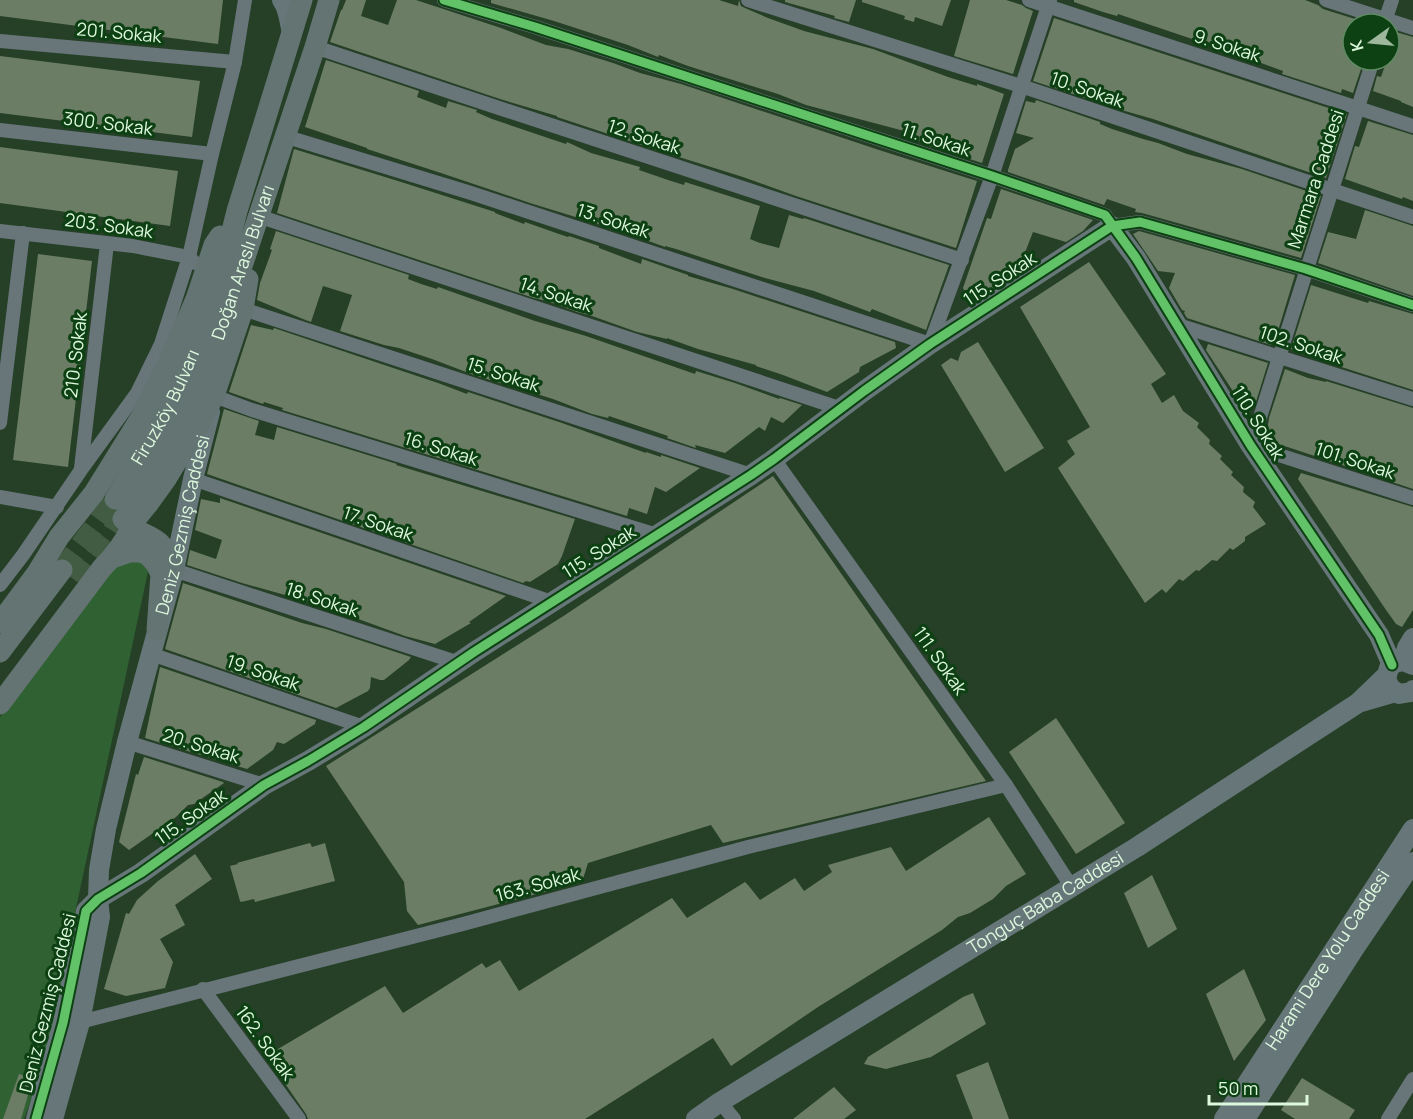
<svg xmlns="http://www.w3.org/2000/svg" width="1413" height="1119" font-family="Manrope,sans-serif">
  <rect width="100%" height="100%" fill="#254027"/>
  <path fill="#306132" d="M133,557L149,567L69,941L47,1056L24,1119H0V717L112,570Z"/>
  <g fill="#6c7d65">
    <path d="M0,0H223L218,44L0,16Z"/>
    <path d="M346,0H366L361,16L388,25L397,0H416L501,28L546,45L568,49L613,63L640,73L681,84L879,150L977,181L956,248L796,196L743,177L663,152L557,117V116L500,99L330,42L341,10H342Z"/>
    <path d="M491,0H719L738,6L739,0L741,6L745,8L768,18L804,31L873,49L948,77L977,86V84L1004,94L982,163L926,145V143L907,137L908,132L806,105L778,94L688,66L659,55L658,57L628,45L554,21L491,3Z"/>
    <path d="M785,0H856L849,22L834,18L835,16L785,2Z"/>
    <path d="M862,0H951L942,26L915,17L914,22L904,19L905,16L862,2Z"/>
    <path d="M970,0H1006L1022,5L1026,8L1033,11L1013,74L954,56Z"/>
    <path d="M1074,0H1305L1318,5L1323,9L1371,24H1353V60H1364L1353,93L1342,89L1341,93L1282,74L1283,71L1207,43V44L1118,14L1117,16L1103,12L1074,2Z"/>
    <path d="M1054,18L1347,114L1326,178L1153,119L1125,111L1033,81Z"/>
    <path d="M1396,32L1413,37V107L1401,102V101L1373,91L1377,76L1381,77L1387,60H1389V53Z"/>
    <path d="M0,56L200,81L192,137L0,113Z"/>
    <path d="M326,60L419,91L417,97L446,108L448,101L477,110L476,112L492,119L551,139L566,144L567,142L591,153L640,167L639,170L671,181L684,185L685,182L760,206L750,239L760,243L779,248L789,215L803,219L804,218L949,265L926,330L872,309L870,312L814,291L765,278L676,249L665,246V247L621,231L530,203L441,173L367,149V148L305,127Z"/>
    <path d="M1036,100L1100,122V124L1112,129L1143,139L1158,143L1187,154L1242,169L1321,196L1301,258L1142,213L1135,212L1136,209L1107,199L1104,205L1008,172V170L1015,149L1034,138L1016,133L1026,101L1035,103Z"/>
    <path d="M1368,121L1413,135V201L1403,197L1402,199L1345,179L1355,146L1359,147Z"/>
    <path d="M0,147L178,171L170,226L0,203Z"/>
    <path d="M294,149L398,181L495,212V213L524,224L525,222L559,234L568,237L569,236L599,246V248L641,264L642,259L645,260L688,275V276L733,289L895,342L896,348L860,367L859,372L827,392L783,375L756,366V365L698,349L667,338V339L637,332L592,316L577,312L547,301L534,298L277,213Z"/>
    <path d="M1001,189L1093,220L1083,231L1066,242L1033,232L1017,273L989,291L973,299L972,297L966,294L963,288L987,218L991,219Z"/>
    <path d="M1365,210L1413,226V296L1318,263L1328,232L1356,239Z"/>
    <path d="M276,231L409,275L408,279L421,284L437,289L438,287L535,321L586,336L695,374L696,371L735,383L779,399L780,398L802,405L783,423L771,417L765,431L759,427L725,453L695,445L696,448L667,438L668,436L609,416L608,418L592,414L553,399L474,375L432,359L399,348L384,345L340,331L352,295L323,286L311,322L303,319L257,300L260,283L272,250L270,249Z"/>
    <path d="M1139,231L1295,275L1274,344L1272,343L1271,345L1187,318L1184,313L1185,311L1182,310L1169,288L1175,273L1158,271L1133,234Z"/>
    <path d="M38,254L92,261L68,467L13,460Z"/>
    <path d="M1089,262L1166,374L1151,384L1162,403L1174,395L1183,411L1199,423L1197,427L1210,440L1209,444L1222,456L1220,459L1233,472L1231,475L1244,487L1243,492L1255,502L1253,507L1266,524L1245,537V541L1233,550L1230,548L1217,561L1212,560L1199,571L1196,570L1183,581L1179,579L1166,593L1162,589L1145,603L1058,468L1075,454L1067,441L1090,427L1020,307Z"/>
    <path d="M1311,285L1368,303L1369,301L1413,314V390L1326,362L1291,349Z"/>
    <path d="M251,325L273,330L274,328L438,383L467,394L468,392L562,423L646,453V452L661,457V455L700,468L666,492L655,487L647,514L629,508L627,516L282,410L283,408L264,402L263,404L255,401L229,392Z"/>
    <path d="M978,342L1044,448L1005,472L941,365L951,358L958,361L961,352Z"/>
    <path d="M1208,344L1268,363L1254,408L1249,410L1244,408L1206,350Z"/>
    <path d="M1285,369L1308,378L1326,382V381L1413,408V489L1389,481L1390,477L1361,468L1346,464L1345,466L1266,440L1269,418Z"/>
    <path d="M224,409L259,421L255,435L274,440L277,427L397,464L396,465L575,519L562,556L558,564L530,582L526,581L523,583L207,474Z"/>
    <path d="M1301,473L1413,507V610L1402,627L1396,624L1384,607L1298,479Z"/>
    <path d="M773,476L986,781L723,843L711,825L588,863L582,882L418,925L407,911L404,882L326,766L565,615Z"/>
    <path d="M220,498L506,596L469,622L471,623L435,644L405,636L317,604L242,583L187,565L190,550L216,559L222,540L195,530L201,499L220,503Z"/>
    <path d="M183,583L302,623L326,629L411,657L409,660L384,680H380L371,677L370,688L368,691L336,708L165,649Z"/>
    <path d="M160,667L316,720L315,724L284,744L277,742L273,750L247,769L145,738Z"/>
    <path d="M1056,718L1125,823L1076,854L1009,752Z"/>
    <path d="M144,757L223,782L224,783L194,804L188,805L176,817L129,850L119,842L136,774L138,775Z"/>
    <path d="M989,817L1026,874L1006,886L993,899L970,913L958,917L942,930L818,1007L731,1066L713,1038L585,1119H308L306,1114L266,1056L385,986L403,1013L482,963L486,968L500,960L519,991L672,898L687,918L745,882L748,885L760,900L795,878L804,891L832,872L828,865L891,847L906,871Z"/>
    <path d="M310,843L312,847L325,843L335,881L255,902L254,899L241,902L240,901L230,866L238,864L237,863Z"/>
    <path d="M195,854L212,879L175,905L185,925L160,939L173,962L165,988L126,996L104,989L126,913L129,914L137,900L158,881Z"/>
    <path d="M1152,875L1177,929L1148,948L1124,893Z"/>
    <path d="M1244,969L1266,1020L1234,1061L1206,994Z"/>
    <path d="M973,993L986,1024L931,1057L886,1069L864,1064L868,1057L963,997Z"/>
    <path d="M988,1062L1009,1119H973L956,1075Z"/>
    <path d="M19,1074L33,1078L21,1119H3Z"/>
    <path d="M1302,1078L1355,1110L1349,1119H1295L1281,1110Z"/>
    <path d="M834,1087L856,1110L844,1119H793Z"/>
  </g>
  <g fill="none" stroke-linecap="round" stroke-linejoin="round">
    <g stroke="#415c42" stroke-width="21" stroke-dasharray="21 10" stroke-linecap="butt">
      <path d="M62,570L115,499"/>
      <path d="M76,581L109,537L127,509"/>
    </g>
    <g stroke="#687579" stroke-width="14">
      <path d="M444,0L535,27L992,176L1105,215L1112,226L1140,222L1306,269L1413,305"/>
      <path d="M748,0L1021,86L1413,217"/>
      <path d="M1029,0L1413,126"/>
      <path d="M1326,0L1413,28"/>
      <path d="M1384,24L1392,0"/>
      <path d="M0,41L235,62"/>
      <path d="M315,47L490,105L962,260"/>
      <path d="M1373,60L1251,446L1413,498"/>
      <path d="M0,130L212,154"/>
      <path d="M284,136L471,193L930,344L992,176L1050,0"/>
      <path d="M258,216L842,409"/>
      <path d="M0,231L133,246L189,257L195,263"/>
      <path d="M243,309L751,475"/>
      <path d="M1178,325L1413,399"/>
      <path d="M214,396L252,410L657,535"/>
      <path d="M0,423L23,233"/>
      <path d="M774,459L1006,785L1071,886"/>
      <path d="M81,468L107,244"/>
      <path d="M193,479L552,602"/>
      <path d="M0,497L57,507"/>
      <path d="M174,570L459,663"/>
      <path d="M0,585L23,555L81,470L137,393L161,344L189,257L212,154L235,62L245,0"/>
      <path d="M151,654L364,727"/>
      <path d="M127,742L264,785"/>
      <path d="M203,989L299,1119"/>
      <path d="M80,1022L463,924L748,847L1006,785"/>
      <path d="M720,1102L734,1119"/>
      <path d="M1388,1119L1413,1079"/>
    </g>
    <g stroke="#677779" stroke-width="20">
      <path d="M282,0C289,9 289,22 292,32"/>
      <path d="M1403,661L1407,648L1413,638"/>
      <path d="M1388,683L1390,688L1399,694L1411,692L1413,690"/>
      <path d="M1360,701L1387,675L1389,668L1394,663L1403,661L1413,665"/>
      <path d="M36,1119L63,1023L86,911L98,899L141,873L264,785L308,761L364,727L474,652L751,475L774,459L864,391L930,344L1112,226L1136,258L1251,446L1379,635L1392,665"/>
      <path id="s1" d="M53,1119L80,1022L100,917L98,899L99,870L106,829L127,742L174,570L193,479L210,412"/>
      <path id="s2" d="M696,1119L720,1102L1137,847L1358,703L1396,692"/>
      <path id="s3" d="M1224,1119L1413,829"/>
      <path d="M1245,1119L1352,952L1413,862"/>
    </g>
    <g stroke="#637472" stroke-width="21">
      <path id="s4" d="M115,499L166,413L182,379L204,327L223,267L237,211L302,0"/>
      <path id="s5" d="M127,509L164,453L183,417L202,379L218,338L315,47L329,0"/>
      <path d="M123,519L131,525V528C156,538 167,543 174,570"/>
      <path d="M131,525L148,504L166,479L198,426L214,396L243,309L248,279"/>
      <path d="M112,558L129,552H140L148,555L156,564L161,574L157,630"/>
      <path d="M0,623L37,573L59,537L94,493L143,414L168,364L196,299L214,245L220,236"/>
      <path d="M0,652L62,570"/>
      <path d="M0,704L102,568C114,556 124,543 131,528"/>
    </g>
    <g stroke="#0d4013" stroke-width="13">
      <g id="cycleway">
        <path d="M444,0L535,27L992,176L1105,215L1136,258L1251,446L1379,635L1392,665"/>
        <path d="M36,1119L63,1023L86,911L98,899L141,873L264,785L308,761L364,727L474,652L751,475L774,459L864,391L930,344L1112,226L1140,222L1306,269L1413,305"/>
      </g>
    </g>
    <use href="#cycleway" stroke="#61c268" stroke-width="9"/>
  </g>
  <g text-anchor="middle" stroke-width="6" stroke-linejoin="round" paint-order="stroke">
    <g font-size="18" fill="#ddf8dd" stroke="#0d4013">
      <text transform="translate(119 33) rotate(5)" y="6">201. Sokak</text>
      <text transform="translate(1227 46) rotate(18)" y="6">9. Sokak</text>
      <text transform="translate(1087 90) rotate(19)" y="6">10. Sokak</text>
      <text transform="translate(108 124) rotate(7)" y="6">300. Sokak</text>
      <text transform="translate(644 137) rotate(18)" y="6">12. Sokak</text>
      <text transform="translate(936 140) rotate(18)" y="6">11. Sokak</text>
      <text transform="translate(1316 179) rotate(-72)" y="6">Marmara Caddesi</text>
      <text transform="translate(613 221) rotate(18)" y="6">13. Sokak</text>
      <text transform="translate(109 226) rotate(8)" y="6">203. Sokak</text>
      <text dy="6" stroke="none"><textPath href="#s5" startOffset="274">Doğan Araslı Bulvarı</textPath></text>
      <text transform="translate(1000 279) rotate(-33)" y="6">115. Sokak</text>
      <text transform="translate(556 295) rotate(18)" y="6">14. Sokak</text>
      <text transform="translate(1301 345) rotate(18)" y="6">102. Sokak</text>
      <text transform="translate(76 355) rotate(-83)" y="6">210. Sokak</text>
      <text transform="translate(503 375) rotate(18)" y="6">15. Sokak</text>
      <text dy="6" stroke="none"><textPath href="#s4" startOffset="105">Firuzköy Bulvarı</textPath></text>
      <text transform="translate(1258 423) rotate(58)" y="6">110. Sokak</text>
      <text transform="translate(441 449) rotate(17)" y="6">16. Sokak</text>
      <text transform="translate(1355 461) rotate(18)" y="6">101. Sokak</text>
      <text transform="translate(378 524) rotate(19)" y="6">17. Sokak</text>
      <text dy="6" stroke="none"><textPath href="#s1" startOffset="610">Deniz Gezmiş Caddesi</textPath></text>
      <text transform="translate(599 552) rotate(-32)" y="6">115. Sokak</text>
      <text transform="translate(322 600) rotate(18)" y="6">18. Sokak</text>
      <text transform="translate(940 661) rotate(55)" y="6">111. Sokak</text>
      <text transform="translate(263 673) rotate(19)" y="6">19. Sokak</text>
      <text transform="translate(201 746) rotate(17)" y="6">20. Sokak</text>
      <text transform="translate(191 817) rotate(-35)" y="6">115. Sokak</text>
      <text transform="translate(538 885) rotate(-15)" y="6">163. Sokak</text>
      <text dy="6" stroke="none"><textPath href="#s2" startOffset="411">Tonguç Baba Caddesi</textPath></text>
      <text dy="6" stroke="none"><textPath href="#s3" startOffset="190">Harami Dere Yolu Caddesi</textPath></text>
      <text transform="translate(48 1003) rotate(-76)" y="6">Deniz Gezmiş Caddesi</text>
      <text transform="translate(265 1043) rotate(54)" y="6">162. Sokak</text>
    </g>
  </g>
  <g transform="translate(1371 42) rotate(255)"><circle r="28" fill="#0d4013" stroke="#608a64" stroke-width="1.5"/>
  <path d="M0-4.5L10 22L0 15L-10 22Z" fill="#9db89d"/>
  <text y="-9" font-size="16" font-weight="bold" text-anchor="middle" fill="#ddf8dd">K</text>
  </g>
  <path d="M1209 1095v9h98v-9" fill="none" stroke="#ddf8dd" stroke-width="3"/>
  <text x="1218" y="1095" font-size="18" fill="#ddf8dd" stroke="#0d4013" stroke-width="4.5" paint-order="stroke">50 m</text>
</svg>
